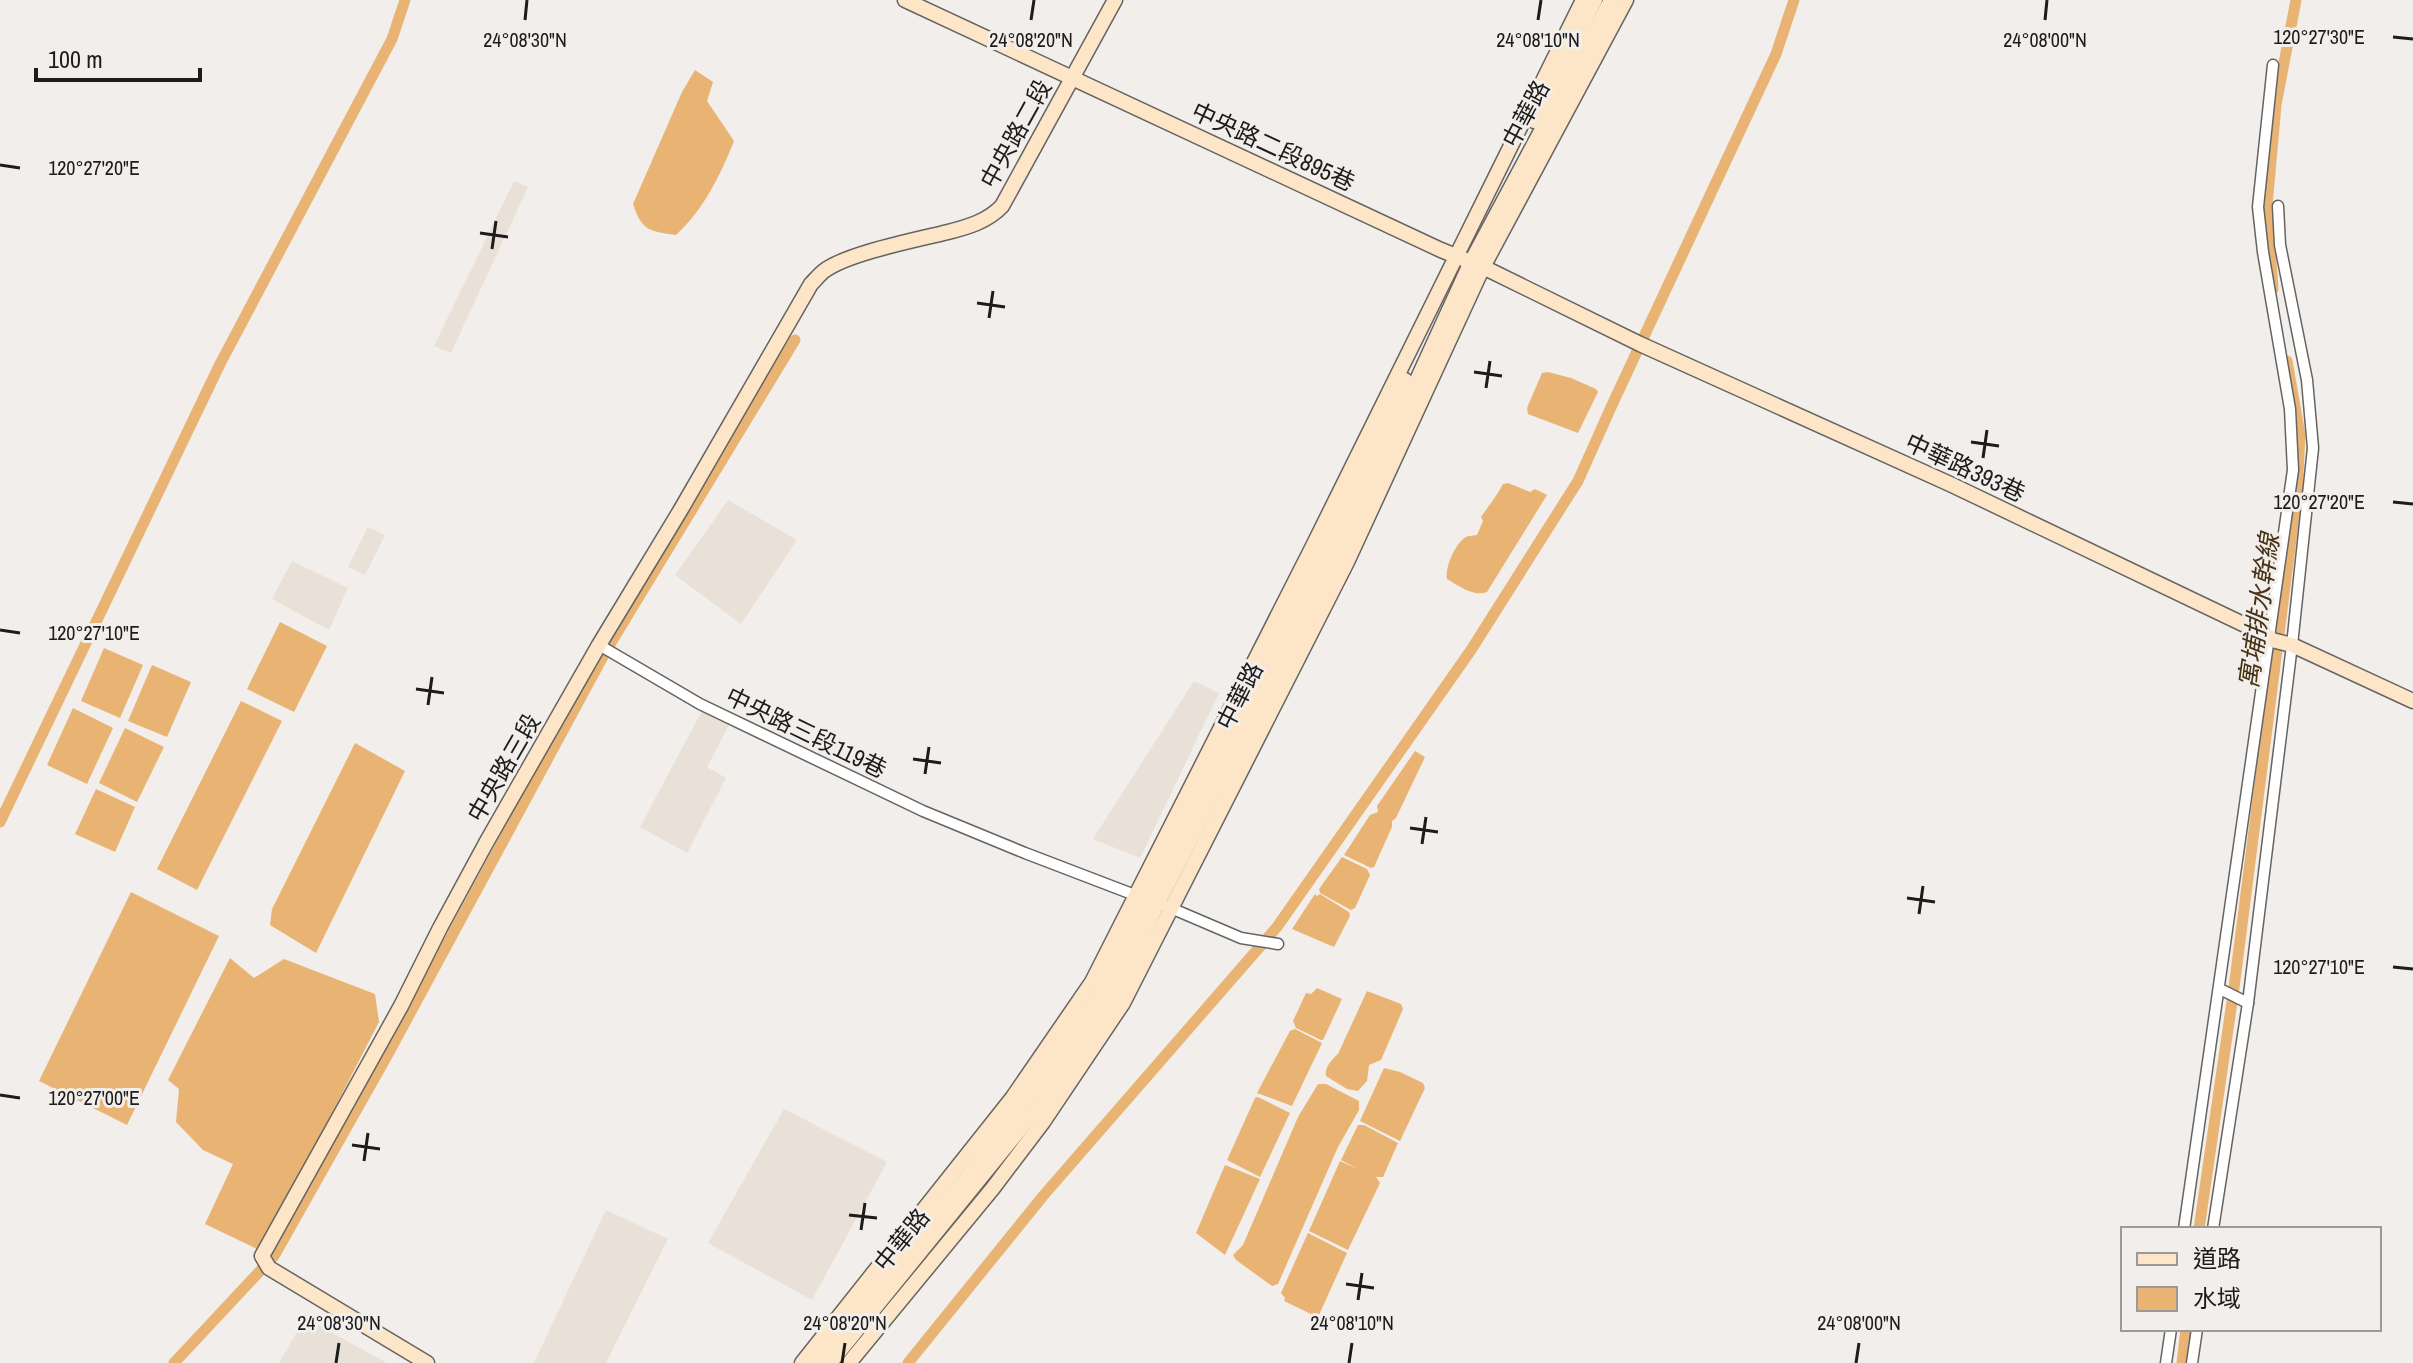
<svg xmlns="http://www.w3.org/2000/svg" width="2413" height="1363" font-family="'Archivo Narrow','Noto Sans TC',sans-serif">
  <rect width="100%" height="100%" fill="#f1eeeb"/>
  <g fill="#e9e1d8">
    <path d="M514,181L528,187L451,353L434,346Z"/>
    <path d="M728,500L797,540L741,624L675,575Z"/>
    <path d="M368,527L385,535L365,575L348,567Z"/>
    <path d="M292,561L348,588L329,630L272,599Z"/>
    <path d="M1194,681L1219,693L1140,858L1093,839Z"/>
    <path d="M702,711L729,725L707,767L726,778L687,853L640,827Z"/>
    <path d="M784,1109L887,1162L812,1300L708,1243Z"/>
    <path d="M606,1210L668,1239L606,1363H534Z"/>
    <path d="M305,1318L387,1363H279Z"/>
  </g>
  <g fill="#e9b473">
    <path d="M695,70L713,82L707,101L734,141C720,176 704,209 676,235C649,231 642,231 633,204L682,92Z"/>
    <path d="M1548,372L1571,378L1596,389L1598,392L1578,433L1528,414L1527,408L1542,373Z"/>
    <path d="M1508,483L1530,492L1535,489L1547,495L1487,592C1473,597 1459,586 1447,579C1445,568 1454,547 1463,539C1468,535 1471,536 1477,535L1483,521L1481,517C1489,505 1497,496 1503,484Z"/>
    <path d="M280,622L327,646L294,712L247,689Z"/>
    <path d="M104,648L143,665L120,718L81,701Z"/>
    <path d="M152,665L191,682L167,737L128,721Z"/>
    <path d="M241,701L282,721L197,890L157,869Z"/>
    <path d="M73,708L113,728L87,784L47,765Z"/>
    <path d="M125,728L164,747L137,802L99,783Z"/>
    <path d="M355,743L405,771L316,953L270,925L272,909Z"/>
    <path d="M1415,751L1425,757L1396,818L1392,821V827L1374,867L1371,868L1344,855L1370,815L1378,812L1377,806Z"/>
    <path d="M96,789L135,807L115,852L75,834Z"/>
    <path d="M1342,857L1367,869L1370,875L1355,908L1351,910L1320,893L1319,889Z"/>
    <path d="M131,892L219,936L127,1125L39,1081Z"/>
    <path d="M1315,894L1317,896L1320,894L1349,912L1350,916L1334,947L1292,929Z"/>
    <path d="M230,958L254,978L284,959L375,994L379,1022L261,1251L205,1224L233,1164L203,1150L176,1122L179,1089L168,1080Z"/>
    <path d="M1317,988L1342,999L1323,1040H1321L1296,1028L1293,1021L1306,993L1311,994Z"/>
    <path d="M1367,991L1401,1004L1403,1009L1381,1060L1369,1065L1367,1081L1358,1091L1347,1089L1326,1076C1324,1068 1332,1059 1338,1054Z"/>
    <path d="M1295,1029L1322,1043L1292,1106L1257,1093L1290,1031Z"/>
    <path d="M1384,1068L1400,1072L1423,1083L1425,1088L1400,1141L1360,1121Z"/>
    <path d="M1318,1084H1326L1359,1101V1110L1338,1147L1278,1284L1272,1286L1236,1260L1233,1255L1243,1245L1298,1117Z"/>
    <path d="M1258,1097L1290,1113L1260,1177L1227,1160L1255,1098Z"/>
    <path d="M1358,1125H1364L1398,1143L1383,1177H1376L1380,1183L1348,1250L1309,1231L1340,1161L1358,1169L1341,1160Z"/>
    <path d="M1225,1165L1260,1179L1225,1255L1196,1233Z"/>
    <path d="M1308,1233L1347,1253L1319,1315L1315,1316L1284,1301L1285,1298L1281,1293Z"/>
  </g>
  <g fill="none" stroke-linecap="round" stroke-linejoin="round">
    <g stroke="#e9b473" stroke-width="11">
      <path d="M2273,289L2267,206L2276,105L2296,0"/>
      <path d="M0,822L220,364L392,39L405,0"/>
      <path d="M2199,1229L2234,988L2297,492L2300,435L2287,361"/>
      <path d="M174,1363L274,1256L388,1054L606,651L795,340"/>
      <path d="M908,1363L1043,1196L1277,927L1471,650L1578,481L1612,405L1776,54L1794,0"/>
      <path d="M2182,1363L2186,1329"/>
    </g>
    <g stroke="#666461" stroke-width="13">
      <g id="street">
        <path d="M599,645L700,704L923,811L1025,853L1140,897"/>
        <path d="M1166,906L1241,938L1278,944"/>
        <path d="M2220,989L2248,1003"/>
        <path d="M2184,1229L2293,470L2290,409L2263,252L2258,207L2273,65"/>
        <path d="M2213,1229L2248,1003L2292,645L2313,448L2307,380L2280,245L2278,206"/>
        <path d="M2166,1363L2171,1329"/>
        <path d="M2192,1363L2197,1329"/>
      </g>
    </g>
    <g stroke="#666461" stroke-width="17">
      <g id="secondary">
        <path d="M905,0L1441,250L1483,267L1640,344L1950,484L2268,636L2272,640L2292,645L2413,701"/>
        <path d="M1534,121L1595,0"/>
        <path d="M427,1363L269,1268L262,1256L401,1006L440,928L486,843L599,645L680,511L811,284C815,280 820,274 824,271C848,253 916,240 948,232C968,227 988,221 1002,206L1115,0"/>
        <path d="M802,1363L1013,1097L1092,982L1313,546L1583,0"/>
        <path d="M816,1363L968,1176L1023,1104L1101,993L1324,551L1405,380"/>
        <path d="M830,1363L1034,1112L1112,998L1158,903L1336,557L1471,262L1611,0"/>
        <path d="M849,1363L993,1188L1043,1122L1123,1003L1347,562L1483,267L1626,0"/>
      </g>
    </g>
    <use href="#street" stroke="#fff" stroke-width="10"/>
    <use href="#secondary" stroke="#fce6c7" stroke-width="14"/>
  </g>
  <path fill="none" stroke="#1d1c1b" stroke-width="3" d="M525,20L527,0M1031,20L1034,0M1538,20L1541,0M2045,20L2047,0M2393,37L2413,39M0,165L20,168M480,233L508,237M492,249L496,221M977,303L1005,307M989,318L993,291M1474,372L1502,376M1486,388L1490,361M1971,442L1999,446M1983,458L1987,430M2393,502L2413,504M0,630L20,633M416,689L444,693M428,705L432,677M913,759L941,763M925,774L929,747M1410,828L1438,832M1422,844L1426,817M1907,898L1935,902M1919,914L1923,886M2393,967L2413,969M0,1095L20,1098M352,1145L380,1149M364,1161L368,1133M849,1215L877,1218M861,1230L865,1203M1346,1284L1374,1288M1358,1300L1362,1273M336,1363L339,1343M842,1363L845,1343M1349,1363L1352,1343M1856,1363L1859,1343"/>
  <g text-anchor="middle" stroke-width="6" stroke-linejoin="round" paint-order="stroke">
    <g font-size="24" fill="#1d1c1b" stroke="#f1eeeb">
      <text transform="translate(1526 114) rotate(-62)" y="8">中華路</text>
      <text transform="translate(1016 134) rotate(-61)" y="8">中央路二段</text>
      <text transform="translate(1273 147) rotate(25)" y="8">中央路二段895巷</text>
      <text transform="translate(1965 468) rotate(25)" y="8">中華路393巷</text>
      <text transform="translate(1240 696) rotate(-63)" y="8">中華路</text>
      <text transform="translate(806 733) rotate(26)" y="8">中央路三段119巷</text>
      <text transform="translate(504 768) rotate(-60)" y="8">中央路三段</text>
      <text transform="translate(902 1240) rotate(-51)" y="8">中華路</text>
    </g>
    <g font-size="26" font-style="italic" fill="#483215" stroke="#f1eeeb">
      <text transform="translate(2259 611) rotate(-82)" y="9">寓埔排水幹線</text>
    </g>
  </g>
  <g font-size="20" text-anchor="middle" fill="#1d1c1b" stroke="#f1eeeb" stroke-width="6" stroke-linejoin="round" paint-order="stroke">
    <text x="2319" y="44">120°27'30"E</text>
    <text x="525" y="47">24°08'30"N</text>
    <text x="1031" y="47">24°08'20"N</text>
    <text x="1538" y="47">24°08'10"N</text>
    <text x="2045" y="47">24°08'00"N</text>
    <text x="94" y="175">120°27'20"E</text>
    <text x="2319" y="509">120°27'20"E</text>
    <text x="94" y="640">120°27'10"E</text>
    <text x="2319" y="974">120°27'10"E</text>
    <text x="94" y="1105">120°27'00"E</text>
    <text x="339" y="1330">24°08'30"N</text>
    <text x="845" y="1330">24°08'20"N</text>
    <text x="1352" y="1330">24°08'10"N</text>
    <text x="1859" y="1330">24°08'00"N</text>
  </g>
  <rect x="2121" y="1227" width="260" height="104" fill="#f1eeeb" stroke="#9c9a98" stroke-width="2"/>
  <rect x="2137" y="1253" width="40" height="12" fill="#fce6c7" stroke="#9c9a98" stroke-width="2"/>
  <text x="2193" y="1267" font-size="24" fill="#1d1c1b">道路</text>
  <rect x="2137" y="1287" width="40" height="24" fill="#e9b473" stroke="#9c9a98" stroke-width="2"/>
  <text x="2193" y="1307" font-size="24" fill="#1d1c1b">水域</text>
  <path d="M36 68v12h164v-12" fill="none" stroke="#1d1c1b" stroke-width="4"/>
  <text x="48" y="68" font-size="24" fill="#1d1c1b" stroke="#f1eeeb" stroke-width="6" paint-order="stroke">100 m</text>
</svg>
